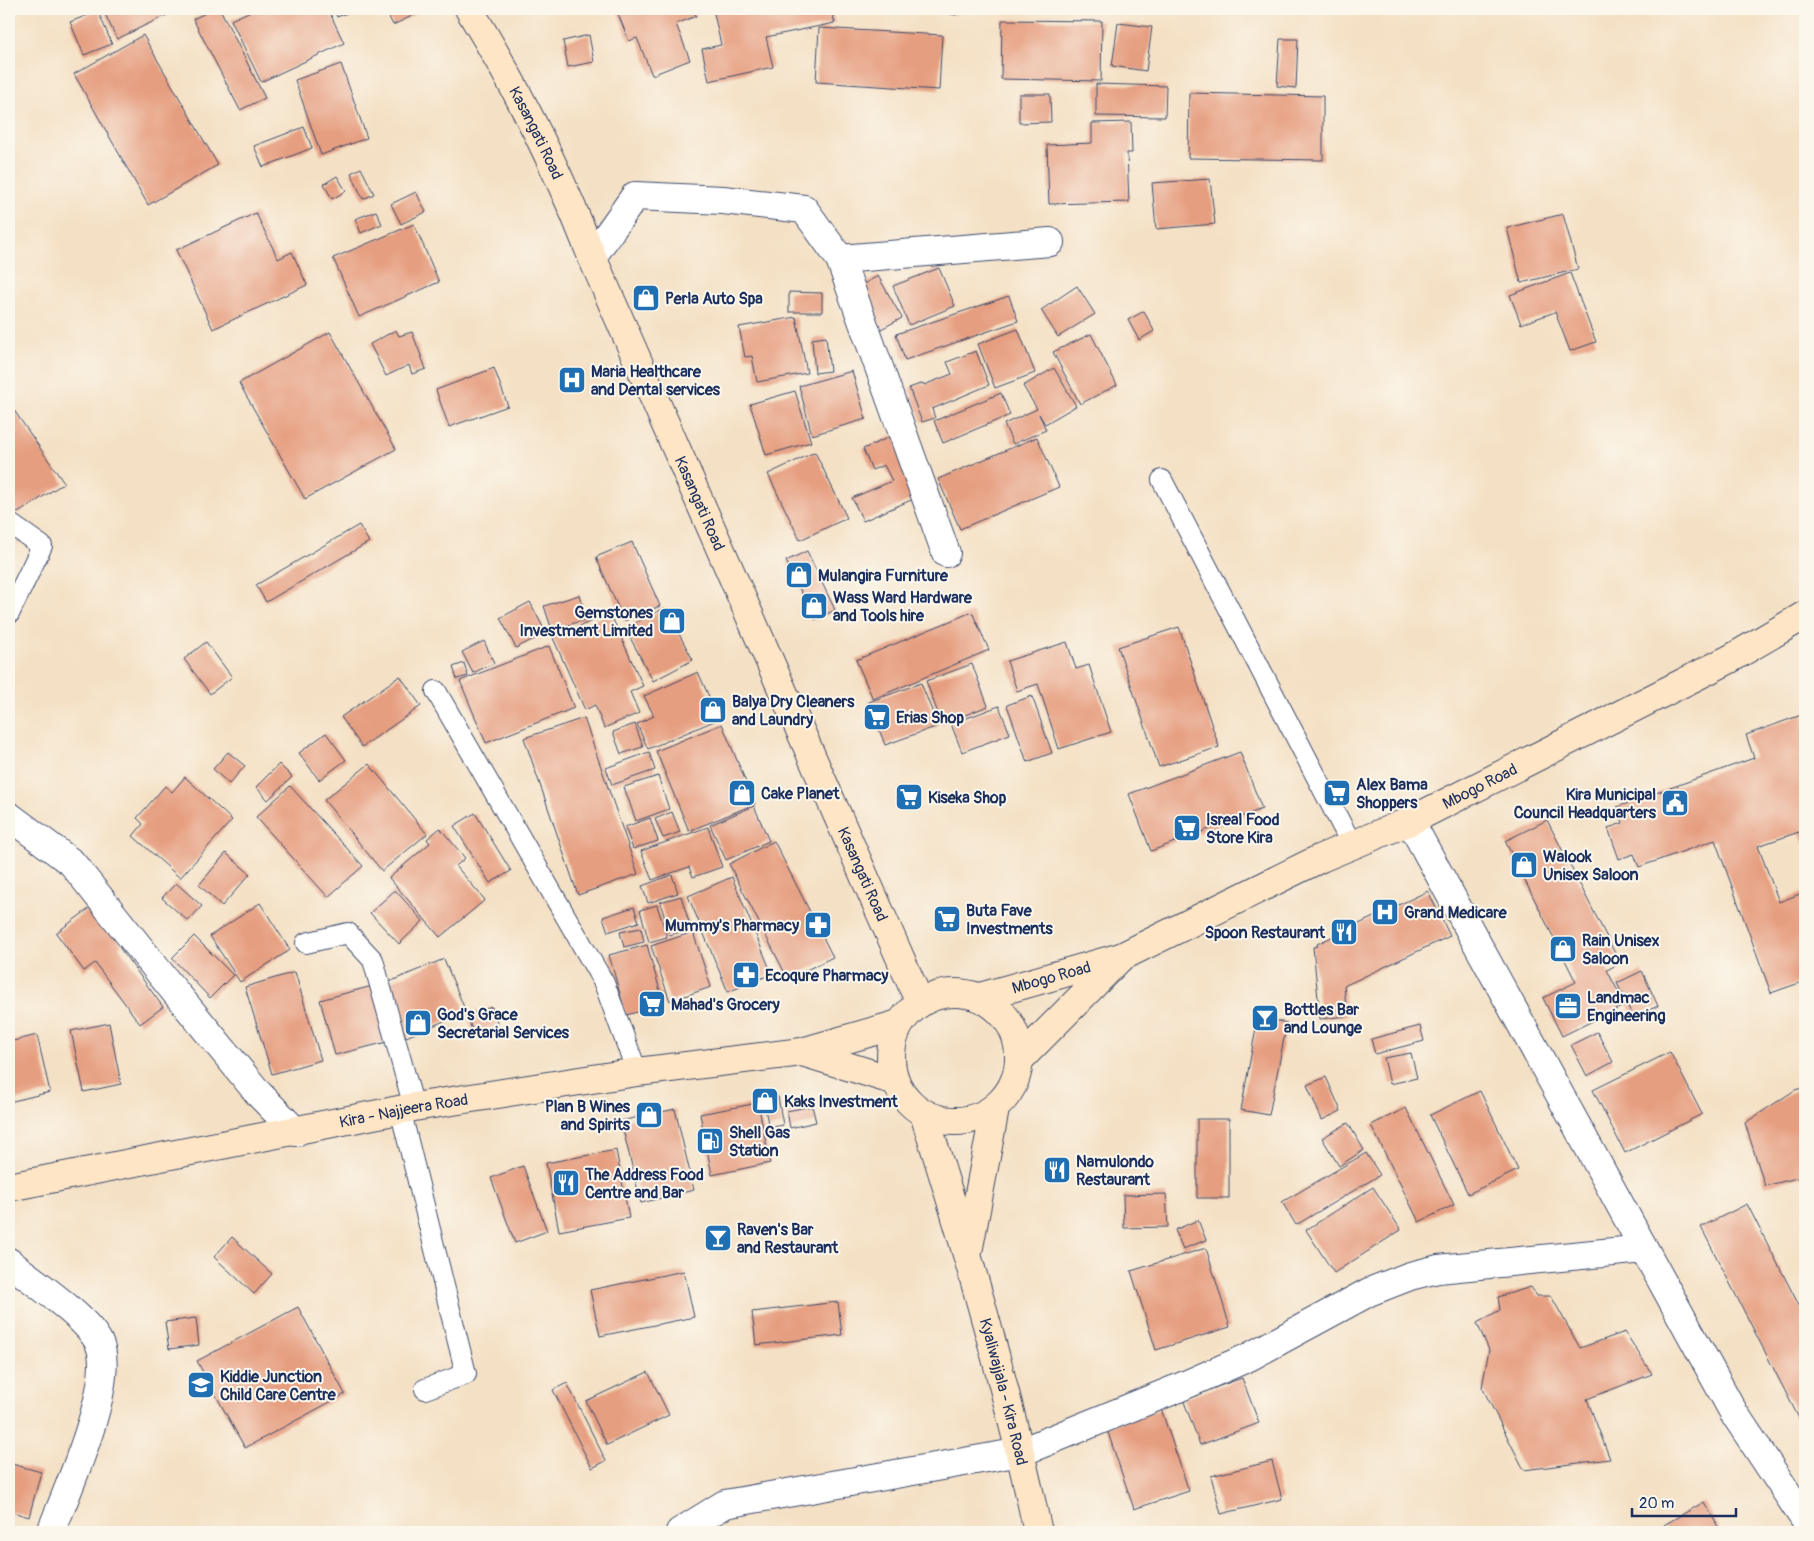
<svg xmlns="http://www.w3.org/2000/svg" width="1814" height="1541" font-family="Pangolin,sans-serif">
  <rect width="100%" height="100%" fill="#fbf7ec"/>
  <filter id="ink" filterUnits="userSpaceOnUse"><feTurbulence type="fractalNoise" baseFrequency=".02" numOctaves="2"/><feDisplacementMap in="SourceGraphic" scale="10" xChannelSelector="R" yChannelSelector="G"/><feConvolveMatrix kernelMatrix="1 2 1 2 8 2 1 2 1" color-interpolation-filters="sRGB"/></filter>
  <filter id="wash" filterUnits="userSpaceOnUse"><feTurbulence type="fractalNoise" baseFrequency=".0096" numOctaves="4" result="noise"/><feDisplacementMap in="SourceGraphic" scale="20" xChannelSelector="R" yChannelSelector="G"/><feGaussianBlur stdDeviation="1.12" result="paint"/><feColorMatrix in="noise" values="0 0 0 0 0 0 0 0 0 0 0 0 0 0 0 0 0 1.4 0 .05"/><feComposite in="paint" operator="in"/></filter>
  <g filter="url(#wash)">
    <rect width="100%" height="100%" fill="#f4e0c4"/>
    <g id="blocks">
      <g fill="#e69e80">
        <path d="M116,9H175V11L117,39L105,14Z"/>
        <path d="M214,9H220L265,98L240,110L193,19Z"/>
        <path d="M255,9H328L344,43L261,82L231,20Z"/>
        <path d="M334,9H357L337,17Z"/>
        <path d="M385,9H414L416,14L393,25Z"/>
        <path d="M616,9H693L696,16L676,24L690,60L652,75L637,38L629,41Z"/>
        <path d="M713,9H831L835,23L766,37L773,67L709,81L702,49L721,45Z"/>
        <path d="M929,9H957L956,15Z"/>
        <path d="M98,11L112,44L84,55L70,22Z"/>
        <path d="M1002,20L1102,21L1101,81L1001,79Z"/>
        <path d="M1118,23L1152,27L1146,71L1112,66Z"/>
        <path d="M819,28L942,35L939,90L816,82Z"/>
        <path d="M143,35L218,165L148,205L74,74Z"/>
        <path d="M589,35L594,62L568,67L563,41Z"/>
        <path d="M1280,39H1298L1296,88L1277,86Z"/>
        <path d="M341,64L367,138L321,155L295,80Z"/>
        <path d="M1096,84L1166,86L1165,117L1096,116Z"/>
        <path d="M1189,93L1323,96V160L1188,158Z"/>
        <path d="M1019,94H1050L1051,122L1019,123Z"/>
        <path d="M1131,122L1132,153H1127L1129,202L1049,204L1047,145L1092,143V123Z"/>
        <path d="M304,127L312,148L263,167L254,146Z"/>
        <path d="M361,168L374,194L363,199L351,173Z"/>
        <path d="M337,176L346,191L332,199L324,184Z"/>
        <path d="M1210,179L1215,224L1156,229L1152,183Z"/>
        <path d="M416,192L426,212L401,224L391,204Z"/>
        <path d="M376,211L382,224L361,233L355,219Z"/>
        <path d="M256,213L278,259L292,252L307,285L213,329L176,250Z"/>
        <path d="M1563,214L1578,269L1521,283L1507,228Z"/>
        <path d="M414,224L439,282L359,317L333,258Z"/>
        <path d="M939,268L955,306L909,325L893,286Z"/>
        <path d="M1570,273L1596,342L1570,351L1555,312L1521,324L1510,295Z"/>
        <path d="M878,276L902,318L881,329L858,287Z"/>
        <path d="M1077,286L1095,314L1058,337L1041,310Z"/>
        <path d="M789,292L822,293V312H789Z"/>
        <path d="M1009,296L1018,321L905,360L896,334Z"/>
        <path d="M1144,311L1154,331L1139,340L1128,320Z"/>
        <path d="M796,317L807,373L757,382L752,356L745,357L739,327Z"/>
        <path d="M1018,329L1035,373L995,388L978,344Z"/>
        <path d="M396,330L399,336L412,332L426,369L412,374L409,365L386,376L370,344Z"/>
        <path d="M330,332L396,449L305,499L239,383Z"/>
        <path d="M1091,334L1117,385L1080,404L1053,352Z"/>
        <path d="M826,337L830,371L815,373L812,339Z"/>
        <path d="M976,351L989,385L932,409L935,418L922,422L909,388L923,383L924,385L952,374L947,362Z"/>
        <path d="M494,368L508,406L449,427L436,390Z"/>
        <path d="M1054,368L1076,406L1045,424L1039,414L1046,430L1013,444L1004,424L1037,409L1023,386Z"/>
        <path d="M852,371L866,419L812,435L799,386Z"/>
        <path d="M795,391L811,442L766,455L750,404Z"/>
        <path d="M1001,393L1010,415L943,443L934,421Z"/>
        <path d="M9,403L64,483L18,513L9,500Z"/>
        <path d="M894,435L918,497L863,521L852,498L892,481L884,465L872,470L863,449Z"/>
        <path d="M1037,437L1059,487L960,529L938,479Z"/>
        <path d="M815,452L847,518L800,540L768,474Z"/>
        <path d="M359,525L369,542L266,602L256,585Z"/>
        <path d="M632,542L660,606L624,621L596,557Z"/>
        <path d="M807,551L835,610L815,620L786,561Z"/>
        <path d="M579,595L587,619L552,630L544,606Z"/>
        <path d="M530,602L546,633L516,648L500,618Z"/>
        <path d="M665,608L693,660L653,681L625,628Z"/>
        <path d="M972,612L989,650L873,699L856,660Z"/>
        <path d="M610,613L643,686L630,692L639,713L604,728L595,705L585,710L553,638Z"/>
        <path d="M1179,627L1219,747L1159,767L1118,647Z"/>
        <path d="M484,641L494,663L473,673L462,652Z"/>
        <path d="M206,642L232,677L210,694L184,659Z"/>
        <path d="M1067,642L1076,669L1089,665L1111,732L1059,749L1038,684L1017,691L1007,661Z"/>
        <path d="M549,646L574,708L486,743L460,681Z"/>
        <path d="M464,663L468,676L457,679L453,667Z"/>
        <path d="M972,664L988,706L942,724L926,681Z"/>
        <path d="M698,672L719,719L648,749L637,724L654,716L644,696Z"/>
        <path d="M400,676L421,706L362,747L341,717Z"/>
        <path d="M921,683L938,726L885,745L869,702Z"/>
        <path d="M1032,696L1052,753L1027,762L1007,705Z"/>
        <path d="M999,706L1010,734L962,752L951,724Z"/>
        <path d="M1804,714L1805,847L1799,832L1758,846L1779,902L1805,892V966L1802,967L1805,981L1771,993L1715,840L1639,867L1634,854L1619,859L1608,828L1623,823L1617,807L1754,758L1746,735Z"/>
        <path d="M584,718L638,874L578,895L524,738Z"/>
        <path d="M635,724L643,747L621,754L613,732Z"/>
        <path d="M722,724L755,804L689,831L656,751Z"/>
        <path d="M326,733L346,760L319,780L299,753Z"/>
        <path d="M228,752L245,766L229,784L213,769Z"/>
        <path d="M649,752L655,770L612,785L606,768Z"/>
        <path d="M1240,752L1262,809L1151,851L1129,794Z"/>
        <path d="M279,764L292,777L268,800L256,787Z"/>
        <path d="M369,764L427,834L382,871L324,800Z"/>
        <path d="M658,776L669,809L636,821L624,787Z"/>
        <path d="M185,777L232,820L180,878L133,836L143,824L137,818L165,786L172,792Z"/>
        <path d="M290,786L363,866L328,897L256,817Z"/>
        <path d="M754,806L769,841L726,860L710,825Z"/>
        <path d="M672,812L680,832L663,838L655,819Z"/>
        <path d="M475,813L511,871L490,883L454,826Z"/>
        <path d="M650,818L658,841L633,849L625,827Z"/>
        <path d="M1547,820L1620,963L1607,970L1625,1005L1562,1036L1543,998L1576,982L1505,841Z"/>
        <path d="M708,827L722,867L693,877L689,867L652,880L641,851Z"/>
        <path d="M440,828L465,858L456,866L485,900L440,937L389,878L430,843L427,839Z"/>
        <path d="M774,841L833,957L788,979L729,864Z"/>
        <path d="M226,853L250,874L222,906L199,885Z"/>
        <path d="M672,875L678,893L648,903L642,886Z"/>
        <path d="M732,877L772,974L728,992L688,896Z"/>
        <path d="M176,883L202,906L188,921L162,898Z"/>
        <path d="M395,890L423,921L399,944L370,913Z"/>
        <path d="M1428,891L1450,936L1344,986L1347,1016L1320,1019L1313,947L1318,946L1317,944Z"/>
        <path d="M681,896L691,929L670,935L660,902Z"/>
        <path d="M260,903L290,950L240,982L210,936Z"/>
        <path d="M657,905L667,937L649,942L640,910Z"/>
        <path d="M93,906L122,945L119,947L163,1007L140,1024L95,963L84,971L56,933Z"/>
        <path d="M634,907L639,922L608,932L603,917Z"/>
        <path d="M641,928L644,942L624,947L620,932Z"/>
        <path d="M693,932L711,987L670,1001L651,946Z"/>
        <path d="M194,936L233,975L210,998L172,958Z"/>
        <path d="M647,945L664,1005L626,1015L609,955Z"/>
        <path d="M444,959L466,1012L406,1037L384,984Z"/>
        <path d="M1642,971L1658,1006L1633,1017L1617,983Z"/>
        <path d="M295,972L321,1060L272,1074L245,987Z"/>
        <path d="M376,985L391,1041L335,1055L320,1000Z"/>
        <path d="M492,1007L498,1025L473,1033L467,1015Z"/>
        <path d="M1258,1017L1287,1023L1269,1115L1241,1110Z"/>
        <path d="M109,1023L121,1084L84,1092L71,1031Z"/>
        <path d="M1420,1026L1424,1041L1375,1054L1371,1039Z"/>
        <path d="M1597,1032L1613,1062L1587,1076L1571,1045Z"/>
        <path d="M37,1035L50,1092L9,1102V1042Z"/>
        <path d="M1670,1052L1702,1114L1625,1153L1593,1090Z"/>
        <path d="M1411,1053L1417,1078L1390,1084L1384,1058Z"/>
        <path d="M1326,1077L1341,1111L1322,1120L1307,1085Z"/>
        <path d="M1805,1087V1176L1765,1186L1745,1123L1795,1090Z"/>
        <path d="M1480,1091L1518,1170L1468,1194L1430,1115Z"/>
        <path d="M778,1097L783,1125L769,1128L763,1100Z"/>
        <path d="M758,1103L770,1163L712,1175L700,1114Z"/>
        <path d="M812,1106L816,1122L790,1128L787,1111Z"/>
        <path d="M1406,1108L1454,1205L1419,1222L1371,1125Z"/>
        <path d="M675,1109L694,1190L641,1203L621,1121Z"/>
        <rect x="1197" y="1119" width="32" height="79"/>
        <path d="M1348,1123L1364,1150L1339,1166L1322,1138Z"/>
        <path d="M616,1150L629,1218L559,1231L546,1163Z"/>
        <path d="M1366,1153L1380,1175L1296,1225L1282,1202Z"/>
        <path d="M523,1166L547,1231L515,1243L491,1178Z"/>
        <path d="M1373,1187L1401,1230L1334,1273L1306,1230Z"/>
        <path d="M1166,1194L1168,1227L1124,1228L1123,1195Z"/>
        <path d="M1747,1204L1805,1317V1430L1701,1227Z"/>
        <path d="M1198,1220L1206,1240L1183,1249L1175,1230Z"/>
        <path d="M232,1237L272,1274L254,1294L214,1257Z"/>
        <path d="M1206,1248L1230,1327L1156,1350L1131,1271Z"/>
        <path d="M684,1271L694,1317L600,1336L590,1290Z"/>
        <path d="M1531,1287L1537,1296H1551L1580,1348L1625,1332L1652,1374L1587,1399L1610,1459L1524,1470L1482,1387L1489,1350L1477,1323L1500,1310L1498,1297Z"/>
        <path d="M838,1302L842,1335L756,1345L752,1312Z"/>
        <path d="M298,1307L345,1394L245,1448L197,1361Z"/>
        <path d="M196,1318L199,1345L169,1349L165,1322Z"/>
        <path d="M648,1372L669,1415L607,1445L586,1401Z"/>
        <path d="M1242,1378L1259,1423L1200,1445L1183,1399Z"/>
        <path d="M567,1383L606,1461L592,1468L553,1390Z"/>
        <path d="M1161,1409L1189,1491L1134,1509L1106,1427Z"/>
        <path d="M1272,1461L1282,1499L1221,1514L1211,1476Z"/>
        <path d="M12,1464L41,1472L29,1517L9,1511V1474Z"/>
        <path d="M1704,1502L1721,1532H1668L1664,1525Z"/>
      </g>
    </g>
  </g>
  <g filter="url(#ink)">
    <use href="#blocks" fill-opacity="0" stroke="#3c4a6d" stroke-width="1"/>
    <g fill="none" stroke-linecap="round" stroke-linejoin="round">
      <g stroke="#3c4a6d" stroke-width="22">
        <g id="lane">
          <path d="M1162,480L1352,845"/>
          <path d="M9,523L42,546L9,614"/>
          <path d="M436,691L604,983L637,1072"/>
          <path d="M306,943L348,933L373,960L414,1107"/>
          <path d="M400,1109L466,1374L425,1389"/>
        </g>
      </g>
      <g stroke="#3c4a6d" stroke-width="30">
        <g id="street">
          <path d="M592,257L635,196L723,200L804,209L840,259L1050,242"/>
          <path d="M840,259L946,553"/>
          <path d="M9,816L72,863L167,982L259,1094L296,1132"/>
          <path d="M1410,821L1734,1413L1805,1520"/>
          <path d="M9,1262C32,1281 87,1317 99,1343C117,1381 66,1493 51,1532"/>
          <path d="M680,1532L725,1504L1021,1452L1176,1389L1249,1357L1369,1292L1410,1276L1438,1269L1644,1249"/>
        </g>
      </g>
      <g stroke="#3c4a6d" stroke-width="30">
        <g id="secondary">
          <path id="s1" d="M469,9C517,88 559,171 592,257L920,1003"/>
          <circle cx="955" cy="1057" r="64"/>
          <path id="s2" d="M980,997L1121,957L1321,858L1410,821L1730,659L1805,615"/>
          <path d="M802,1052L895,1081"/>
          <path d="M1021,1058L1120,958"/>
          <path id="s3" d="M924,1114C968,1252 1008,1391 1038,1532"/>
          <path id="s4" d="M9,1187L414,1107L637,1072L802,1052L899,1024"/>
          <path d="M969,1247L995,1109"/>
        </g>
      </g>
      <use href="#lane" stroke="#fff" stroke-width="20"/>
      <use href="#street" stroke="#fff" stroke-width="28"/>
      <use href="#secondary" stroke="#fee5c5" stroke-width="28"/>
    </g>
  </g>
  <defs>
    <g id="shop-square" transform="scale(1.4375)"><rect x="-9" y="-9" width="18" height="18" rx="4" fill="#1f6fb2" stroke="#fbf7ec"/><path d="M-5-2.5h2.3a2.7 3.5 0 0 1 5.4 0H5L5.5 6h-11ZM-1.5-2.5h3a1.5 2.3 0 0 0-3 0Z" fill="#fff"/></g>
    <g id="hospital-square" transform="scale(1.4375)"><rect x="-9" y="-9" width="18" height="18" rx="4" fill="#1f6fb2" stroke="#fbf7ec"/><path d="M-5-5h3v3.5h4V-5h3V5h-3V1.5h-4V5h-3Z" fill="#fff"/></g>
    <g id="supermarket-square" transform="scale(1.4375)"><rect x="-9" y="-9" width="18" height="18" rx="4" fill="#1f6fb2" stroke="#fbf7ec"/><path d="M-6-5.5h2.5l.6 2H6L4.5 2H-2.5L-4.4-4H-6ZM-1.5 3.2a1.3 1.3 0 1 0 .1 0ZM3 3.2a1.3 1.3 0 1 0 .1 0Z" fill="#fff"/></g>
    <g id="civic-square" transform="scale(1.4375)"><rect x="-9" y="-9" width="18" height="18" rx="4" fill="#1f6fb2" stroke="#fbf7ec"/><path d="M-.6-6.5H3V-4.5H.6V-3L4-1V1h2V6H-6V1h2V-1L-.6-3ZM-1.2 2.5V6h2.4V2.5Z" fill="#fff"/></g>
    <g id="pharmacy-square" transform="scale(1.4375)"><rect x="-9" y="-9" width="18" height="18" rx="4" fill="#1f6fb2" stroke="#fbf7ec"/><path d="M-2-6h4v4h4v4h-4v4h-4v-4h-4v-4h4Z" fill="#fff"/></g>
    <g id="restaurant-square" transform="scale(1.4375)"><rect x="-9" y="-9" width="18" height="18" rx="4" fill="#1f6fb2" stroke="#fbf7ec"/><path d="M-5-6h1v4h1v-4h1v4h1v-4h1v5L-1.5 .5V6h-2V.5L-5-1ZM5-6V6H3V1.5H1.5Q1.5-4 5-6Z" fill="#fff"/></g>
    <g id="office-square" transform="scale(1.4375)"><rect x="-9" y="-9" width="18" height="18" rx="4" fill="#1f6fb2" stroke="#fbf7ec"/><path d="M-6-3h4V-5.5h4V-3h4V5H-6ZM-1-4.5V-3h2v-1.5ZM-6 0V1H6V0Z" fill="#fff"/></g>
    <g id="bar-square" transform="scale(1.4375)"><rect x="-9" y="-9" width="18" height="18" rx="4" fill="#1f6fb2" stroke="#fbf7ec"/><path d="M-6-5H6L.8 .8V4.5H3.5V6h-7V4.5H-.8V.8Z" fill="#fff"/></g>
    <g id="fuel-square" transform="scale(1.4375)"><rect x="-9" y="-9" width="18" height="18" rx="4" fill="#1f6fb2" stroke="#fbf7ec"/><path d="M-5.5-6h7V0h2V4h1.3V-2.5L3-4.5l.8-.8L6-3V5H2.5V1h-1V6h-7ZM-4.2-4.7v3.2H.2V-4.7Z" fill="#fff"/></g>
    <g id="school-square" transform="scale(1.4375)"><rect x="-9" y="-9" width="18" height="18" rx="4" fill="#1f6fb2" stroke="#fbf7ec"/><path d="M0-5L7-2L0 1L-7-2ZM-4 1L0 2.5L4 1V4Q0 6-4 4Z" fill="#fff"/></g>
  </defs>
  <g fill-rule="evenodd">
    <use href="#shop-square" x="646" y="298"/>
    <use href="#hospital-square" x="572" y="380"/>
    <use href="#shop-square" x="799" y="575"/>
    <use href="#shop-square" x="814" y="606"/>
    <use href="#shop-square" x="672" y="621"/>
    <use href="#shop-square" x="713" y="710"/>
    <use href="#supermarket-square" x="877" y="717"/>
    <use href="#shop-square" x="742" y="793"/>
    <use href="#supermarket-square" x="1337" y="793"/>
    <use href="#supermarket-square" x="909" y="797"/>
    <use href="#civic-square" x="1675" y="803"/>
    <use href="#supermarket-square" x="1187" y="828"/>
    <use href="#shop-square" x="1524" y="865"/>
    <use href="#hospital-square" x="1385" y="912"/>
    <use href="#supermarket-square" x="947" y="919"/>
    <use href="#pharmacy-square" x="818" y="925"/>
    <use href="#restaurant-square" x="1344" y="932"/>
    <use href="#shop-square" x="1563" y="949"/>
    <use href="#pharmacy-square" x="746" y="975"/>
    <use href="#supermarket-square" x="652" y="1004"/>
    <use href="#office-square" x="1568" y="1006"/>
    <use href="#bar-square" x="1265" y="1018"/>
    <use href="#shop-square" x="418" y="1023"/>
    <use href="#shop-square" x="765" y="1101"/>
    <use href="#shop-square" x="649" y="1115"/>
    <use href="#fuel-square" x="710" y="1141"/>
    <use href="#restaurant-square" x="1057" y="1170"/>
    <use href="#restaurant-square" x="566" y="1183"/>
    <use href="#bar-square" x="718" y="1238"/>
    <use href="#school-square" x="201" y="1385"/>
  </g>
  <g text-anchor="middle" stroke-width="4" stroke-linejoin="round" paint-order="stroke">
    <g font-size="16" fill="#1b2f5e" stroke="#fbf7ec">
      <text dy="6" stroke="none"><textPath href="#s1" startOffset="141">Kasangati Road</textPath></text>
      <text dy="6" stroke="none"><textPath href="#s1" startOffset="546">Kasangati Road</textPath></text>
      <text dy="6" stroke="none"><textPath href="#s2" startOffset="544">Mbogo Road</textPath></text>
      <text dy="6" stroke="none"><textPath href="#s1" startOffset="951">Kasangati Road</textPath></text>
      <text dy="6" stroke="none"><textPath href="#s2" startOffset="74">Mbogo Road</textPath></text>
      <text dy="6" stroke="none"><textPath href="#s4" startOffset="402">Kira - Najjeera Road</textPath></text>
      <text dy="6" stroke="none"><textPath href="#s3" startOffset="289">Kyaliwajjala - Kira Road</textPath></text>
    </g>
    <g font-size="16" font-weight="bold" fill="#1b2f5e" stroke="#fbf7ec" text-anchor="start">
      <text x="665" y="304">Perla Auto Spa</text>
      <text x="591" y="377">Maria Healthcare<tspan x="591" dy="18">and Dental services</tspan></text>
      <text x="818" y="581">Mulangira Furniture</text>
      <text x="833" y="603">Wass Ward Hardware<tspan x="833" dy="18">and Tools hire</tspan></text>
      <text x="653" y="618" text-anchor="end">Gemstones<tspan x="653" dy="18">Investment Limited</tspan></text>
      <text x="732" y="707">Balya Dry Cleaners<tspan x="732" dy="18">and Laundry</tspan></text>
      <text x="896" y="723">Erias Shop</text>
      <text x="1356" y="790">Alex Bama<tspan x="1356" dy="18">Shoppers</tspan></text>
      <text x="761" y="799">Cake Planet</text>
      <text x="1656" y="800" text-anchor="end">Kira Municipal<tspan x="1656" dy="18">Council Headquarters</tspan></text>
      <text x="928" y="803">Kiseka Shop</text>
      <text x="1206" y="825">Isreal Food<tspan x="1206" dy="18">Store Kira</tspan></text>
      <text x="1543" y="862">Walook<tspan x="1543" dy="18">Unisex Saloon</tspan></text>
      <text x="966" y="916">Buta Fave<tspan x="966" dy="18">Investments</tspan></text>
      <text x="1404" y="918">Grand Medicare</text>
      <text x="799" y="931" text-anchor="end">Mummy's Pharmacy</text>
      <text x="1325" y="938" text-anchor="end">Spoon Restaurant</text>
      <text x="1582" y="946">Rain Unisex<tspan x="1582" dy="18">Saloon</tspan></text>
      <text x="765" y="981">Ecoqure Pharmacy</text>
      <text x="1587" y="1003">Landmac<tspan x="1587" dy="18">Engineering</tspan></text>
      <text x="671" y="1010">Mahad's Grocery</text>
      <text x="1284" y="1015">Bottles Bar<tspan x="1284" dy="18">and Lounge</tspan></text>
      <text x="437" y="1020">God's Grace<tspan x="437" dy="18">Secretarial Services</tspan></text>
      <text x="784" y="1107">Kaks Investment</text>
      <text x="630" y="1112" text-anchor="end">Plan B Wines<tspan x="630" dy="18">and Spirits</tspan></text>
      <text x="729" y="1138">Shell Gas<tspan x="729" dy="18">Station</tspan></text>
      <text x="1076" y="1167">Namulondo<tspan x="1076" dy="18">Restaurant</tspan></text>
      <text x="585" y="1180">The Address Food<tspan x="585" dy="18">Centre and Bar</tspan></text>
      <text x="737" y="1235">Raven's Bar<tspan x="737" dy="18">and Restaurant</tspan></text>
      <text x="220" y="1382">Kiddie Junction<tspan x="220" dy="18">Child Care Centre</tspan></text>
    </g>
  </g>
  <rect width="1814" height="1541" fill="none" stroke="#fbf7ec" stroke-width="30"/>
  <path d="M1632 1508v8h104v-8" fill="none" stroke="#1b2f5e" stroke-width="2.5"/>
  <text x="1639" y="1508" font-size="15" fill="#1b2f5e" stroke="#fbf7ec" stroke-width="4" paint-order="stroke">20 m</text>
</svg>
